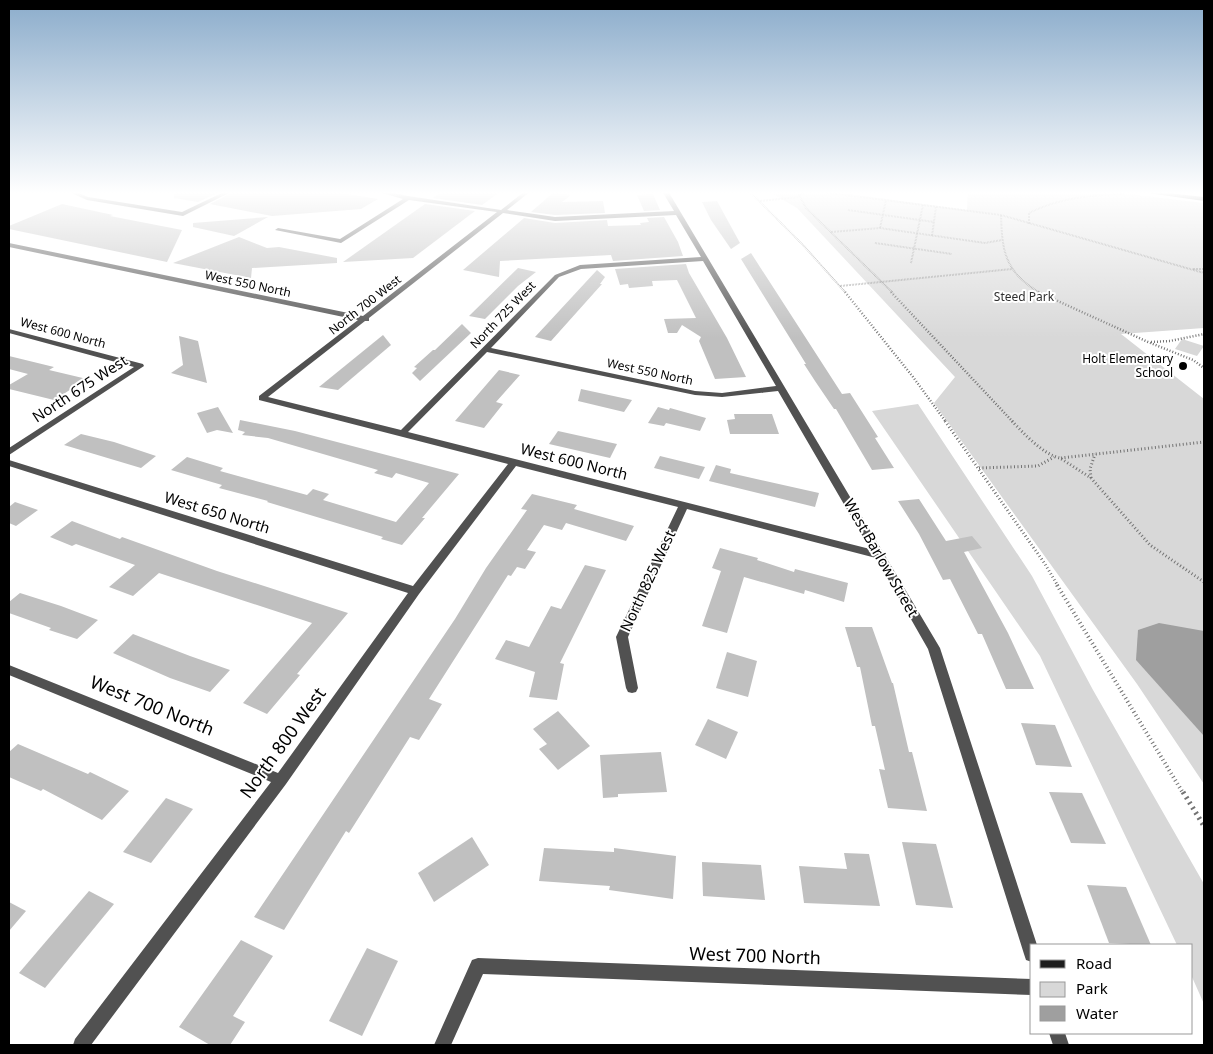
<svg xmlns="http://www.w3.org/2000/svg" width="1213" height="1054" font-family="'Noto Sans',sans-serif">
  <rect width="100%" height="100%" fill="#fff"/>
  <g fill="#d8d8d8">
    <path d="M768,191H827L967,210L968,191H1103L1204,203V328L1121,334L1204,399V784L1137,684L934,403L955,377L797,208Z"/>
    <path d="M1182,339L1204,346L1197,356L1175,349Z"/>
    <path d="M918,404L1032,576L1093,690L1204,884V1004L1192,977V945H1177L1040,656L872,411Z"/>
  </g>
  <path fill="#9f9f9f" d="M1159,623L1204,631V736L1136,660L1138,630Z"/>
  <g fill="#c0c0c0">
    <path d="M175,191H222L198,202L174,198Z"/>
    <path d="M235,191H328L378,199L361,209L272,216L210,204Z"/>
    <path d="M443,191H501L482,205L433,198Z"/>
    <path d="M554,192L571,195L562,202L603,201L605,213L555,215L531,212Z"/>
    <path d="M653,194L660,210L644,211L637,195Z"/>
    <path d="M717,201L740,243L731,249L711,220L702,202Z"/>
    <path d="M62,204L113,215L110,216L182,230L167,262L9,229V226Z"/>
    <path d="M425,204L475,211L413,258L343,262Z"/>
    <path d="M268,217L234,236L193,227V223Z"/>
    <path d="M664,217L678,242L683,256L613,261L611,255L500,261L499,277L463,270L524,218L555,223L607,220L608,226L641,225L640,223L649,222L647,218Z"/>
    <path d="M239,237L267,248L279,247L337,258V263L252,268L251,278L173,263Z"/>
    <path d="M751,253L842,394L850,393L878,437L875,438L894,468L872,470L836,409H834L815,381L804,364H806L741,259Z"/>
    <path d="M686,264L689,273L727,338L746,377L715,379L699,341L701,337L682,325L677,333H668L664,319L696,318L677,280L652,281L653,286L629,288L628,284L620,285L615,269Z"/>
    <path d="M518,268L536,272L518,286L485,319L469,316Z"/>
    <path d="M597,270L605,277L600,284H602L551,341L535,337Z"/>
    <path d="M462,324L471,333L420,381L412,373L417,368L414,367L433,350H435Z"/>
    <path d="M383,335L391,345L338,390L319,387Z"/>
    <path d="M179,336L198,341L207,383L171,373L183,365Z"/>
    <path d="M9,356L54,367L49,370L87,379L54,400L9,389V385L28,374L9,369Z"/>
    <path d="M499,370L520,375L496,402L503,404L484,428L455,421Z"/>
    <path d="M581,389L632,400L624,412L578,401Z"/>
    <path d="M218,407L233,433L217,430L207,433L197,413Z"/>
    <path d="M658,407L669,410L670,408L706,418L700,431L666,423L664,426L648,423Z"/>
    <path d="M734,414H772L779,434H730L727,420L735,419Z"/>
    <path d="M240,420L295,431L459,474L422,518H425L402,545L381,539L383,537L267,502L268,501L219,488L222,485L171,470L187,457L223,468L220,471L307,495L313,489L329,494L323,500L396,522L429,483L396,473L392,478L374,473L378,470L268,438L242,435L245,432L238,430Z"/>
    <path d="M558,431L617,444L610,458L549,444Z"/>
    <path d="M81,434L114,442L156,456L141,468L64,445Z"/>
    <path d="M660,456L705,467L699,479L654,468Z"/>
    <path d="M716,465L731,469L730,473L819,493L815,507L709,481Z"/>
    <path d="M532,494L577,505L574,509L634,526L626,541L566,523L562,530L544,525L527,550L536,552L525,569L517,567L511,576L508,575L429,699L442,704L419,740L410,737L349,833L346,831L284,930L254,917L455,619L486,568L527,510L521,509Z"/>
    <path d="M919,499L946,541L972,536L982,548L964,552L1008,633L1034,689H1006L982,634H978L950,579L943,580L919,534L898,501Z"/>
    <path d="M15,502L38,510L16,526L9,523V507Z"/>
    <path d="M72,521L120,539L122,537L217,571L348,613L297,674L300,675L267,714L243,703L312,623L159,573L133,596L109,587L135,565L76,544L72,546L50,537Z"/>
    <path d="M720,548L758,558L757,560L794,572L795,569L848,583L844,602L805,590L804,594L744,577L727,633L702,626L721,571L712,568Z"/>
    <path d="M585,565L606,570L560,663L564,664L557,700L529,697L535,672L495,659L506,640L529,647L551,606L561,609Z"/>
    <path d="M20,593L61,606L98,620L77,639L49,630L51,628L9,613V602Z"/>
    <path d="M845,627H872L892,683H893L909,752H912L927,811L888,808L879,769L885,770L875,726H872L860,667H857Z"/>
    <path d="M133,634L190,656L230,670L210,692L170,678L113,653Z"/>
    <path d="M727,652L757,661L748,697L716,688Z"/>
    <path d="M558,711L590,746L558,770L539,749L547,744L533,729Z"/>
    <path d="M708,719L738,732L726,759L695,745Z"/>
    <path d="M1021,723L1055,725L1072,767L1036,765Z"/>
    <path d="M18,744L88,774L90,772L129,791L102,820L43,789L41,791L9,777V752Z"/>
    <path d="M661,752L667,792L618,794V797L603,798L600,755Z"/>
    <path d="M1049,792L1082,793L1106,844L1071,843Z"/>
    <path d="M166,798L193,809L151,863L123,852Z"/>
    <path d="M472,837L489,865L434,902L418,873Z"/>
    <path d="M902,842L936,844L953,908L916,905Z"/>
    <path d="M544,848L614,852V848L676,856L673,899L609,890L610,886L539,881Z"/>
    <path d="M844,853L869,854L880,906L804,903L799,866L847,869Z"/>
    <path d="M702,862L761,865L765,900L703,896Z"/>
    <path d="M1087,885L1126,887L1151,945L1109,943Z"/>
    <path d="M89,891L114,904L45,988L19,973Z"/>
    <path d="M9,902L26,911L9,931Z"/>
    <path d="M241,940L273,956L233,1016L245,1022L230,1045H210L179,1027Z"/>
    <path d="M367,948L398,961L362,1036L329,1021Z"/>
  </g>
  <g fill="none" stroke-linecap="round" stroke-linejoin="round">
    <g stroke="#737373" stroke-width="2" stroke-dasharray="0.5 1" stroke-linecap="butt">
      <path d="M749,191L804,246L846,293"/>
      <path d="M809,191L799,195L806,208L893,293"/>
      <path d="M814,191L1001,215L1204,273"/>
      <path d="M760,201L799,197"/>
      <path d="M848,210L934,222"/>
      <path d="M1001,215C1002,254 1006,272 1040,293"/>
      <path d="M1029,224V213C1059,198 1091,195 1124,194"/>
      <path d="M880,228L886,200"/>
      <path d="M831,232L880,228L985,243L1002,240"/>
      <path d="M932,236L936,207"/>
      <path d="M875,243L952,254"/>
      <path d="M911,263L923,205"/>
      <path d="M1193,269H1204"/>
      <path d="M840,286L1012,269"/>
    </g>
    <g stroke="#737373" stroke-width="2.5" stroke-dasharray="1 2" stroke-linecap="butt">
      <path d="M845,292L913,377L946,422"/>
      <path d="M891,292L1013,422"/>
      <path d="M1038,292L1148,342L1193,360L1204,368"/>
      <path d="M1151,342L1170,341L1204,334"/>
    </g>
    <g stroke="#737373" stroke-width="3" stroke-dasharray="1 2.5" stroke-linecap="butt">
      <path d="M945,421L1045,564L1058,586"/>
      <path d="M1012,421C1023,433 1044,455 1060,458L1091,478L1150,545L1204,582"/>
      <path d="M1061,458L1204,442"/>
      <path d="M979,468L1038,466L1054,457"/>
      <path d="M1091,478L1090,469L1095,454"/>
    </g>
    <path stroke="#737373" stroke-width="4" stroke-dasharray="1 3" stroke-linecap="butt" d="M1057,585L1183,793"/>
    <path stroke="#737373" stroke-width="5" stroke-dasharray="2 4" stroke-linecap="butt" d="M1183,792L1204,826"/>
    <g fill="#515151" fill-rule="evenodd">
      <path d="M67,191H74L88,197L182,212L226,191H233L183,216L87,200Z"/>
      <path d="M375,191H384L408,196L501,210L525,191H531L507,210L555,217L674,211L662,191H668L940,648L1037,945H1032V962L1026,960L1024,954L928,649L876,558L687,509L628,637L638,688L636,692L632,693L628,692L626,688L616,637L678,507L516,466L419,594L286,784L91,1045H73L75,1039L271,782L9,675V665L278,773L408,593L9,466V460L413,586L508,464L259,400V396L358,320L9,247V243L363,316L497,212L409,200L341,243L275,230L278,228L340,239L403,199ZM503,213L555,221L676,215L701,257L580,265L555,275L401,430L268,397L365,321H369V318ZM703,261L776,386L722,393L695,391L491,348L559,277L581,269ZM487,352L695,395L722,397L778,391L870,549L408,432Z"/>
      <path d="M9,329L143,364L144,366L9,455V448L134,367L9,333Z"/>
      <path d="M478,958L1032,979V995L483,974L451,1045H434L472,960Z"/>
      <path d="M1049,1033H1065L1069,1045H1053Z"/>
    </g>
    <path fill="#1e1e1e" fill-rule="evenodd" d="M1134,191H1149L1204,197V201Z"/>
  </g>
  <linearGradient id="sky" x2="0" y2="1"><stop stop-color="#8baccb"/><stop offset="0.57" stop-color="#fff"/><stop offset="1" stop-color="#fff" stop-opacity="0"/></linearGradient>
  <rect width="1213" height="338" fill="url(#sky)"/>
  <circle fill="#000" stroke="#fff" stroke-width="2" cx="1183" cy="366" r="5"/>
  <g text-anchor="middle" stroke-width="4" stroke-linejoin="round" paint-order="stroke">
    <g font-size="12" fill="#000" stroke="#fff">
      <text transform="translate(248 284) rotate(12)" y="4">West 550 North</text>
      <text transform="translate(365 305) rotate(-38)" y="4">North 700 West</text>
      <text transform="translate(503 315) rotate(-46)" y="4">North 725 West</text>
      <text transform="translate(63 333) rotate(15)" y="4">West 600 North</text>
      <text transform="translate(650 372) rotate(12)" y="4">West 550 North</text>
    </g>
    <g font-size="12" fill="#2f2f2f" stroke="#fff">
      <text x="1024" y="301">Steed Park</text>
    </g>
    <g font-size="12" fill="#000" stroke="#fff" text-anchor="end">
      <text x="1173" y="363">Holt Elementary<tspan x="1173" dy="14">School</tspan></text>
    </g>
    <g font-size="15" fill="#000" stroke="#fff">
      <text transform="translate(80 389) rotate(-33)" y="5">North 675 West</text>
      <text transform="translate(574 462) rotate(14)" y="5">West 600 North</text>
      <text transform="translate(217 513) rotate(17)" y="5">West 650 North</text>
      <text transform="translate(881 558) rotate(60)" y="5">West Barlow Street</text>
      <text transform="translate(648 581) rotate(-65)" y="5">North 825 West</text>
    </g>
    <g font-size="18" fill="#000" stroke="#fff">
      <text transform="translate(152 706) rotate(22)" y="6">West 700 North</text>
      <text transform="translate(283 743) rotate(-54)" y="6">North 800 West</text>
      <text transform="translate(755 956) rotate(2)" y="6">West 700 North</text>
    </g>
  </g>
  <rect width="1213" height="1054" fill="none" stroke="#000000" stroke-width="20"/>
  <rect x="1030" y="944" width="162" height="90" fill="#ffffff" stroke="#999999"/>
  <rect x="1040" y="960" width="25" height="8" fill="#1e1e1e" stroke="#999999"/>
  <text x="1076" y="969" font-size="15" fill="#000000">Road</text>
  <rect x="1040" y="982" width="25" height="15" fill="#d8d8d8" stroke="#999999"/>
  <text x="1076" y="994" font-size="15" fill="#000000">Park</text>
  <rect x="1040" y="1006" width="25" height="15" fill="#9f9f9f" stroke="#999999"/>
  <text x="1076" y="1019" font-size="15" fill="#000000">Water</text>
</svg>
